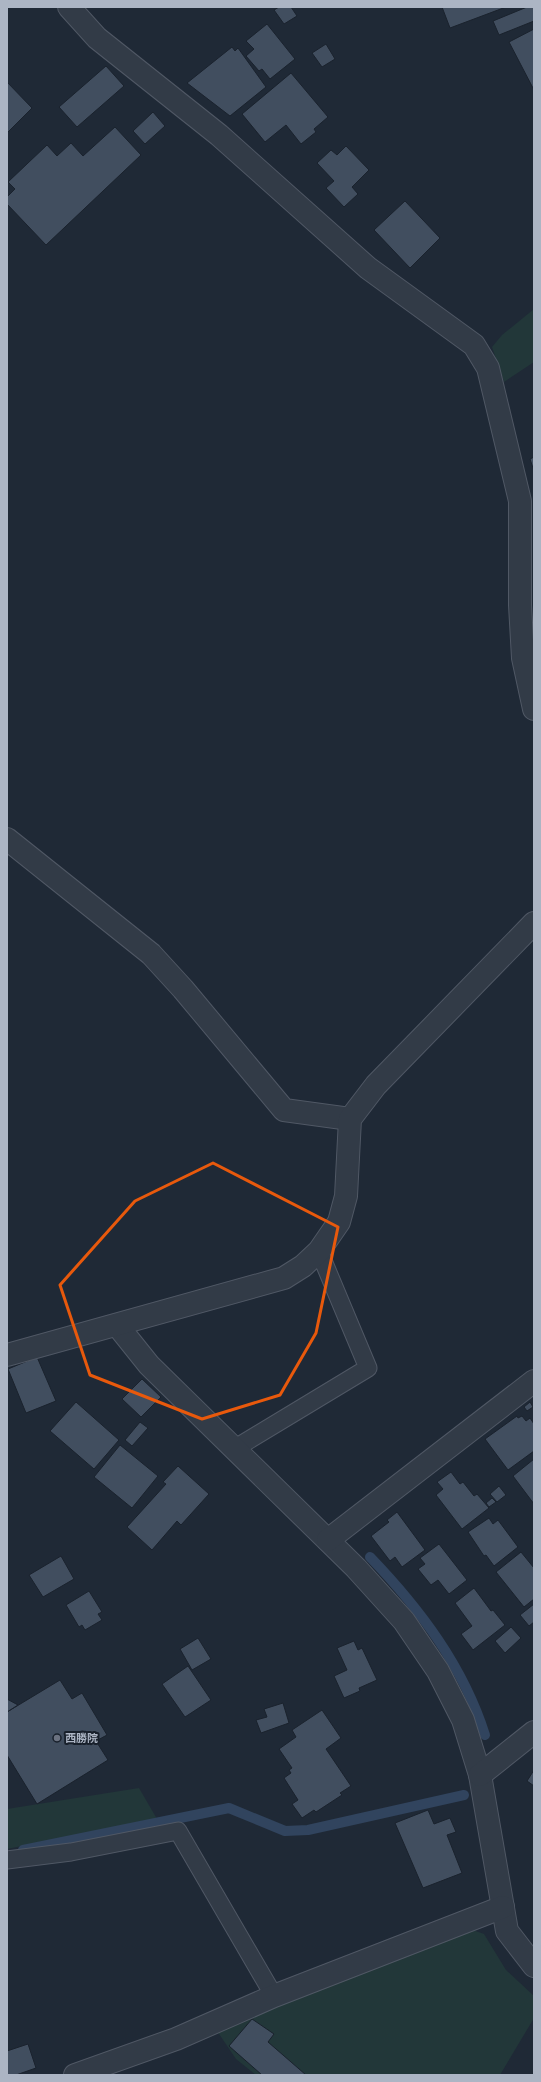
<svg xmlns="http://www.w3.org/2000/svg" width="541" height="2082" font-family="'Public Sans','Noto Sans JP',sans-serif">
  <rect width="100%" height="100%" fill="#1f2936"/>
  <g fill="#223739">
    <path d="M534,309V362L504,382L492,347L502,335Z"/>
    <path d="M139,1788L157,1819L7,1849V1809Z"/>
    <path d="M467,1928L484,1934L506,1970L534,1996V2018L500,2075H256L236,2059L215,2028Z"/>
  </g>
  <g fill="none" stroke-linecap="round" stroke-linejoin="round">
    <g stroke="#31445e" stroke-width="10">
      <path d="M370,1557C420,1609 463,1666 485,1735"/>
      <path d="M23,1850L229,1808L285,1831L308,1830L464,1795"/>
    </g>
  </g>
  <g fill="#414e5f" stroke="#1a222d">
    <path d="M279,7H291L297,16L284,24L274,10Z"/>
    <path d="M442,7H506L450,28Z"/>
    <path d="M527,7H534V21L499,35L493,21Z"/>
    <path d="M267,24L295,59L270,79L262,69L259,71L246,56L254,49L246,41Z"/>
    <path d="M534,29V90L509,42Z"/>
    <path d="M326,44L335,59L322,67L312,53Z"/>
    <path d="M232,47L235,51L238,48L266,87L230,116L187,83Z"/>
    <path d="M106,66L124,86L77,127L59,107Z"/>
    <path d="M291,73L328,117L314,129L316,132L301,144L286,125L265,142L242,114Z"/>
    <path d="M7,82L32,108L7,133Z"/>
    <path d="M153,112L165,126L145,144L133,131Z"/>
    <path d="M115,127L141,155L46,245L7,204V197L15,189L8,182L47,145L57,156L71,143L83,156Z"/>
    <path d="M346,146L369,170L352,187L358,194L344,207L326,188L334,181L317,163L331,150L337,155Z"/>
    <path d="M405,201L440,238L410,268L374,230Z"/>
    <path d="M534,457V471L530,459Z"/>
    <path d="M37,1357L56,1401L26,1413L8,1369Z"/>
    <path d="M142,1379L161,1397L141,1417L122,1399Z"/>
    <path d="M76,1402L119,1440L94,1469L50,1431Z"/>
    <path d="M530,1402L533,1407L527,1411L524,1407Z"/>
    <path d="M517,1416L518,1418L522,1416L526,1421L530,1418L534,1424V1451L508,1470L485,1439Z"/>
    <path d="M140,1422L148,1428L132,1446L125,1440Z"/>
    <path d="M120,1445L158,1476L132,1508L94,1477Z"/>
    <path d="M534,1459V1504L513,1476Z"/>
    <path d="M178,1466L209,1494L181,1525L177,1521L152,1550L127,1527L166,1484L163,1482Z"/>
    <path d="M451,1472L460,1484L463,1482L474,1496L477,1494L489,1508L462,1529L436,1495L443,1489L437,1482Z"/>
    <path d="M499,1486L506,1495L497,1502L490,1494Z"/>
    <path d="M492,1498L496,1502L489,1507L486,1503Z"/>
    <path d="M397,1512L425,1550L402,1567L395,1557L390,1561L371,1536L389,1522L387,1520Z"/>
    <path d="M489,1518L493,1524L498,1520L518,1547L494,1566L486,1555L484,1556L468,1532Z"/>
    <path d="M439,1544L467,1580L449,1594L438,1580L431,1585L418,1569L425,1564L420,1558Z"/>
    <path d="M521,1552L534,1568V1599L524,1607L496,1572Z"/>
    <path d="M61,1556L74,1579L43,1597L29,1575Z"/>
    <path d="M474,1588L491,1611L493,1610L505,1625L473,1650L461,1634L472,1626L455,1603Z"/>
    <path d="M89,1591L102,1612L98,1614L102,1620L85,1630L82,1625L79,1627L66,1605Z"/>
    <path d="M534,1604V1622L529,1626L520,1615Z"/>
    <path d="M511,1627L521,1638L505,1653L495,1641Z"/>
    <path d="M198,1638L211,1659L192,1670L180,1649Z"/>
    <path d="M354,1641L358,1650L362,1648L377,1680L359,1688L360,1691L344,1698L334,1676L347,1670L337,1648Z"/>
    <path d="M188,1666L211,1700L185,1717L162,1684Z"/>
    <path d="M60,1680L72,1699L82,1693L107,1735L96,1741L108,1760L37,1804L7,1755V1712Z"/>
    <path d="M7,1699L18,1705L7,1712Z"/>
    <path d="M283,1703L289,1723L261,1733L256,1720L267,1717L264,1709Z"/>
    <path d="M322,1710L341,1738L326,1749L351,1786L340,1793L342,1795L316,1812L314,1810L302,1818L292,1804L298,1800L284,1778L291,1773L289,1770L292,1768L279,1749L296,1737L292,1730Z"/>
    <path d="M534,1770V1786L527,1781Z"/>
    <path d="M428,1810L434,1824L450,1818L456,1832L447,1835L462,1873L423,1888L395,1823Z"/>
    <path d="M252,2019L274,2034L268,2042L306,2075H262L229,2046Z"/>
    <path d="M28,2044L36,2068L16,2075H7V2051Z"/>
  </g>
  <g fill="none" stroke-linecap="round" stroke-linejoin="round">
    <g stroke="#505865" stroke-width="19">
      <g id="lane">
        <path d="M234,1449L368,1368L319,1251"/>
        <path d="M7,1860L71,1852L178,1831L274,1996"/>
      </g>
    </g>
    <g stroke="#505865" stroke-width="24">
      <g id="street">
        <path d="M69,7L97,38L219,135L368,268L474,345L488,368L520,501V605L523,658L534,709"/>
        <path d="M7,839L151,954L183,989L284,1110L350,1119"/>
        <path d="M117,1325L149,1365L356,1568L404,1621L438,1671L463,1720L480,1775L507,1931L534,1966"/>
        <path d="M7,1355L284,1278L303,1266L319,1251L339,1222L346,1196L350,1119L376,1085L534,923"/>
        <path d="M328,1540L534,1381"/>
        <path d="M480,1775L534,1732"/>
        <path d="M75,2075L176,2039L274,1996L503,1907"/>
      </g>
    </g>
    <use href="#lane" stroke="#323b47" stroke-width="17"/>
    <use href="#street" stroke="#323b47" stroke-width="22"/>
  </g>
  <path fill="none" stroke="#e8590c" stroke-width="3" stroke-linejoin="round" d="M213,1163L338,1227L316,1333L280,1395L202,1419L90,1375L60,1285L135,1201Z"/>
  <circle fill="#6b7280" stroke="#18202b" stroke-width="1.5" cx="57" cy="1738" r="4"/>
  <g text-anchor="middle" stroke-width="4" stroke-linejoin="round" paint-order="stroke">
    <g font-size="11" font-weight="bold" fill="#acb5c4" stroke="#18202b" text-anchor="start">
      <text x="65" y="1742">西勝院</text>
    </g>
  </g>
  <rect width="541" height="2082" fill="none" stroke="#acb5c4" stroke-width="16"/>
</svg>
